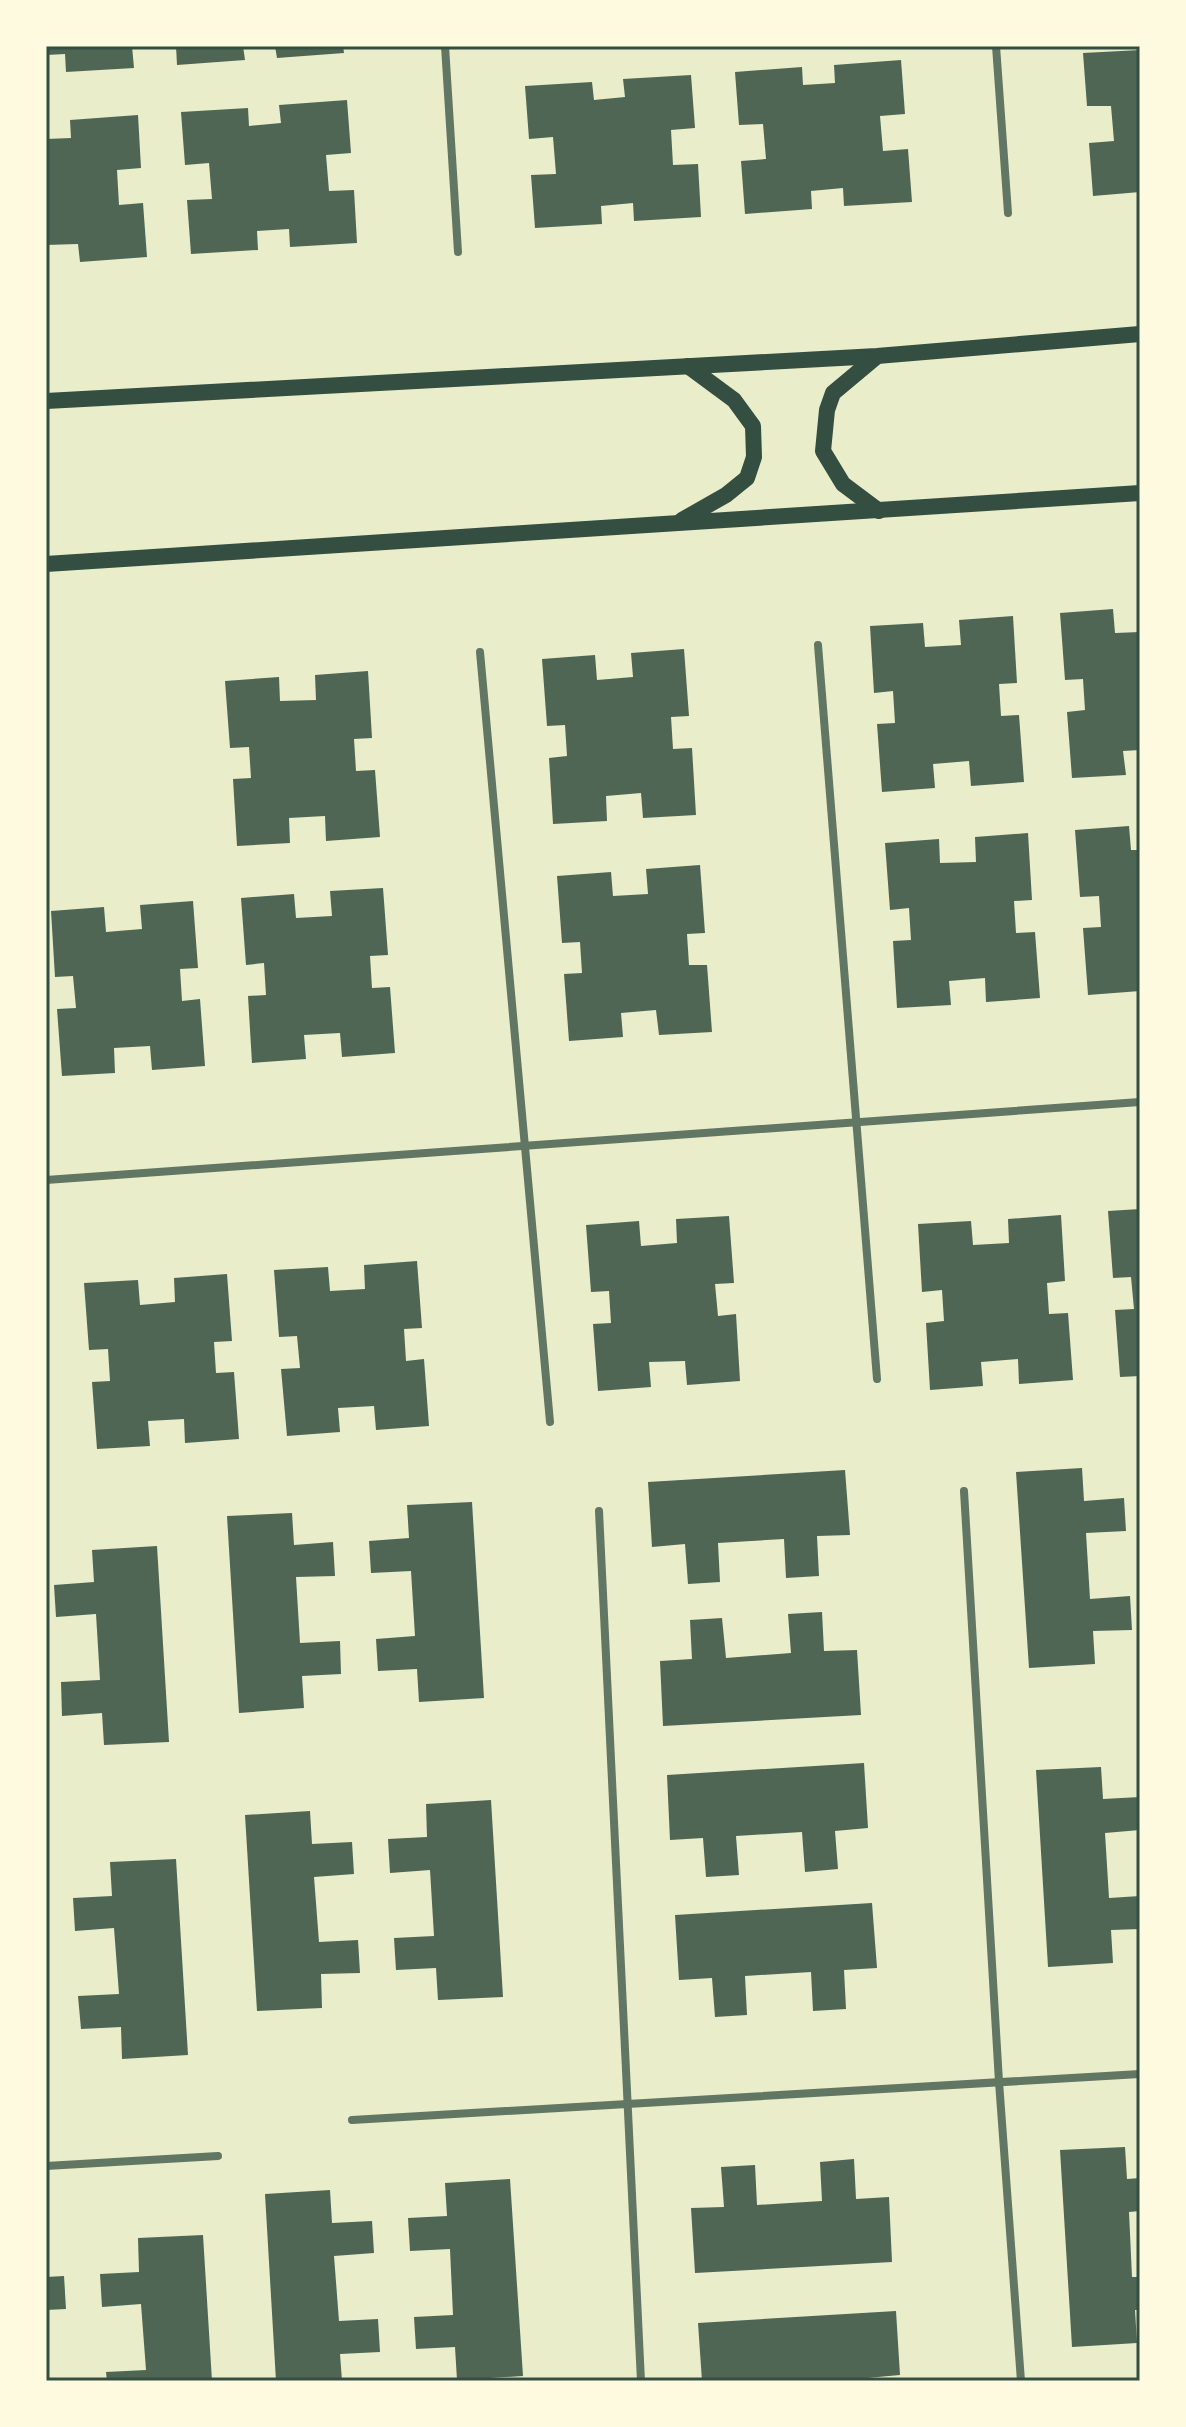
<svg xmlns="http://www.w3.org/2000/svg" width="1186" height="2427" font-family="Raleway,sans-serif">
  <rect width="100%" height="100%" fill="#e9edc9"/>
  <g fill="#4f6655">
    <path d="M46,46H132L134,68L66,72L65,54L46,55Z"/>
    <path d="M176,46H243L245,60L177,65Z"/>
    <path d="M275,46H343L344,53L277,58Z"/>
    <path d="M1140,50V192L1093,196L1089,143L1114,141L1111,106H1087L1083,53Z"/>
    <path d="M901,60L905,114L880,116L883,151L908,149L912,202L844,206L843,188L811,191L812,209L745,214L741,161L766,159L763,124L739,125L735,72L802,67L803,85L835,83L834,65Z"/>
    <path d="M691,75L695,128L671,130L673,165L698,164L701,217L634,221L633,203L601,206L602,224L535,228L531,175L556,174L553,137L529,139L525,86L592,82L594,100L625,97L623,79Z"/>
    <path d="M347,100L351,153L326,155L329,191L354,190L357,243L290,247L289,229L257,231L258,250L191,254L187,200L212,199L209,163L185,165L181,112L248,108L249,126L281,123L279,105Z"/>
    <path d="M138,115L141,168L117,170L119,205L143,203L147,257L80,262L78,244L46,245V139L71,138L70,120Z"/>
    <path d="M1113,609L1115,633L1140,632V750L1123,751L1126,775L1072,778L1067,712L1085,710L1083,679L1065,680L1060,613Z"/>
    <path d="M1013,616L1017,683L999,684L1001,716L1019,715L1024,782L971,786L969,761L933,764L935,788L882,792L877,724L895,723L893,691L874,693L870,626L923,623L925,647L961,645L959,620Z"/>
    <path d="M684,649L689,716L671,717L673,749L692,748L696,815L643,818L641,793L606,796L607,821L553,824L549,758L567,756L565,725L547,726L542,659L595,655L597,680L633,677L631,653Z"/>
    <path d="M368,671L372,738L354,739L356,771L375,770L380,837L326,841L325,816L289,818L290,843L237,846L233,779L251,778L249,747L230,748L225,681L279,677L280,701L316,700L315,675Z"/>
    <path d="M1129,826L1131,850H1140V991L1088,995L1083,928L1101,927L1099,896L1080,897L1075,830Z"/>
    <path d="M1028,833L1032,900L1014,901L1016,933L1035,932L1040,998L986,1002L985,978L949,981L951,1005L897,1008L893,941L911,940L909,908L890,910L885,843L939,839L940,863L976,862L975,837Z"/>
    <path d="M700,865L705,933L687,934L689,965H707L712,1032L659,1035L656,1010L621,1013L623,1037L569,1041L564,974L582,973L580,942L562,943L557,876L611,872L613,896L648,894L646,869Z"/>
    <path d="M383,888L388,955L370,956L372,988L390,987L395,1053L342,1057L340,1033L304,1035L306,1059L252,1063L248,996L266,995L264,963L246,965L241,898L294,894L296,918L332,916L330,891Z"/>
    <path d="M193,901L198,968L180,969L182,1001L200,999L205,1066L152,1070L150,1046L114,1048L115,1073L62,1076L57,1009L76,1008L73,976L55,977L51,911L104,907L106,932L142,929L140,905Z"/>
    <path d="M1140,1209V1376L1120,1377L1115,1310L1134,1309L1131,1277L1113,1278L1108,1211Z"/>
    <path d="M1061,1215L1065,1281L1047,1283L1049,1314L1068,1313L1073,1380L1019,1384L1018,1359L981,1362L983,1386L930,1390L926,1323L944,1321L942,1290L922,1292L918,1224L971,1221L973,1245L1009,1243L1008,1219Z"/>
    <path d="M729,1216L734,1283L715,1284L718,1316L736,1314L740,1381L687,1385L685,1361L649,1362L651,1387L598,1391L593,1324L611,1323L609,1291L591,1292L586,1225L639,1221L641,1246L677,1243L676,1219Z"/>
    <path d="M417,1261L422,1328L404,1329L406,1361L424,1359L429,1426L376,1430L374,1406L338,1408L340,1432L287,1436L281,1369L300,1368L297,1336L279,1337L274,1270L328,1267L330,1291L365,1289L364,1265Z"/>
    <path d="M227,1274L232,1341L214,1342L216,1373L234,1372L239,1439L185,1443L184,1419L148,1421L150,1446L97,1449L92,1382L110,1381L108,1349L89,1350L84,1283L138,1280L140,1305L175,1302L174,1278Z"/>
    <path d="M1082,1468L1084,1501L1124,1498L1126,1531L1086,1533L1090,1599L1130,1596L1132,1630L1093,1631L1095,1664L1029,1668L1016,1472Z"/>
    <path d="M845,1470L850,1535L817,1536L819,1576L786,1578L784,1539L718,1543L720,1582L688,1584L685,1544L652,1547L648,1482Z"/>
    <path d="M472,1502L484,1698L419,1702L417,1669L378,1671L376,1639L415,1636L411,1571L371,1573L369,1541L409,1538L407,1505Z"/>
    <path d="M292,1513L294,1545L333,1542L335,1576L296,1577L300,1643L340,1641L341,1674L302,1676L304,1708L239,1713L227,1516Z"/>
    <path d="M157,1546L169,1742L104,1745L102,1713L62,1716L61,1682L100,1680L96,1614L56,1617L54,1585L94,1582L92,1550Z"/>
    <path d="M822,1612L824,1651L857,1650L861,1715L663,1726L660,1661L692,1659L690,1620L722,1618L726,1658L791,1653L788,1614Z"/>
    <path d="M864,1763L868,1828L835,1831L838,1869L805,1872L802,1832L736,1836L739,1875L706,1877L703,1838L670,1840L667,1775Z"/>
    <path d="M1101,1767L1103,1799L1140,1797V1830L1105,1833L1109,1898L1140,1896V1929L1111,1930L1113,1963L1048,1967L1036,1770Z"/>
    <path d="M491,1800L503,1997L438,2000L436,1968L396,1970L394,1938L434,1936L430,1870L390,1873L388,1839L427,1837L426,1804Z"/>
    <path d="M310,1811L312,1844L352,1842L354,1874L314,1877L319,1942L358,1940L360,1973L321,1974L322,2008L257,2011L245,1815Z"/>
    <path d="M176,1859L188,2055L122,2059L121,2027L81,2029L78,1996L119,1994L114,1928L75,1931L73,1898L112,1896L110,1862Z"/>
    <path d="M872,1903L877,1968L844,1970L846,2009L813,2011L811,1972L745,1976L747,2015L715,2017L712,1978L679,1980L675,1915Z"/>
    <path d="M1125,2147L1127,2179L1140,2178V2211L1129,2212L1132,2277H1140V2310H1135L1137,2343L1072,2347L1060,2150Z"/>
    <path d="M854,2159L856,2199L889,2197L892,2262L695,2273L691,2208L724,2207L721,2167L755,2165L757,2205L822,2201L820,2162Z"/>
    <path d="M510,2179L523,2376L457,2380L455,2347L416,2349L414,2317L453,2315L450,2249L410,2251L408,2218L447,2216L445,2183Z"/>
    <path d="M330,2190L332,2223L372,2221L374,2253L334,2256L339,2321L378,2319L380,2352L340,2354L342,2381H276L265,2194Z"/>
    <path d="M203,2235L212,2381H107L106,2372L146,2370L141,2304L102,2307L100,2274L139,2272L138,2238Z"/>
    <path d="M64,2276L66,2309L46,2310V2277Z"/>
    <path d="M896,2311L900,2375L867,2378V2381H702L698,2323Z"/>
  </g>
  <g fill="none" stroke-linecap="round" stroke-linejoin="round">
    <g stroke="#617663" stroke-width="8">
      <path d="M445,46L458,252"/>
      <path d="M996,46L1008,213"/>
      <path d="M818,645L877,1379"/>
      <path d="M480,652L550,1422"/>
      <path d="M46,1180L1140,1102"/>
      <path d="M964,1491L999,2082L1021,2381"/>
      <path d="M599,1511L641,2381"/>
      <path d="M352,2120L1140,2074"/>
      <path d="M46,2166L218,2156"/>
    </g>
    <g stroke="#344e41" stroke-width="16">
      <path d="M876,357L833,393L827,410L823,451L843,484L879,511"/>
      <path d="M46,401L877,356L1140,334"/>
      <path d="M682,520L726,495L747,478L754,457L753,426L734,400L688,366"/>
      <path d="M46,564L1140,493"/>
    </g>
  </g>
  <rect width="1186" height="2427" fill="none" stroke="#fefae0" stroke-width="96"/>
  <rect x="48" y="48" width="1090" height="2331" fill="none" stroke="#344e41" stroke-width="3"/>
</svg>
